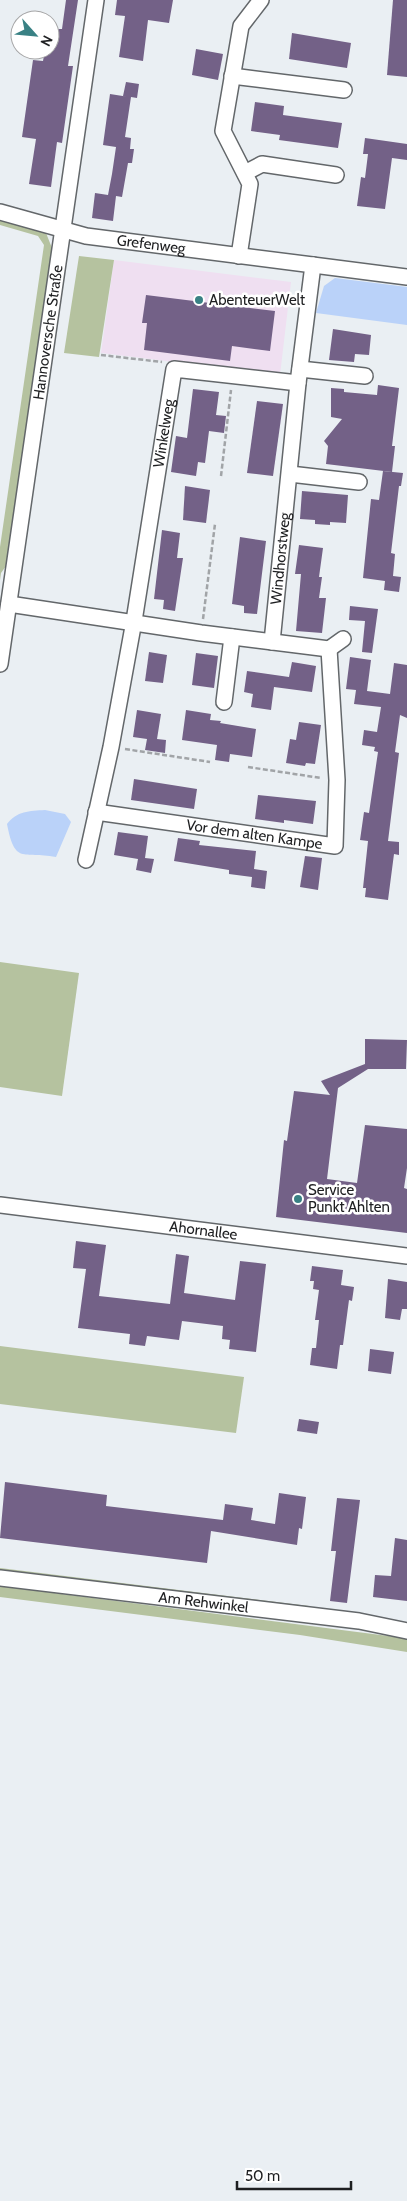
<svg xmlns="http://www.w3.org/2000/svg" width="407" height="2201" font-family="Cabin,sans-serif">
  <rect width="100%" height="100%" fill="#eaeff3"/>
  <path fill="#efdff1" d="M114,260L291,282L280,375L101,353Z"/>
  <g fill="#b5c29f">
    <path d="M0,218L34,227L46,233L52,248L6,566L1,573L0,580V547L44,245L38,236L0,225Z"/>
    <path d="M79,256L114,260L99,357L64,353Z"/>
    <path d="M0,962L79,973L62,1096L0,1087Z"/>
    <path d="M0,1346L244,1377L236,1433L0,1404Z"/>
    <path d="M0,1568L309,1606L308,1610L0,1571Z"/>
    <path d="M0,1586L404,1638L407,1639V1652L300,1635L0,1597Z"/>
  </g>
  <g fill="#bad2f9">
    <path d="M335,278L407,287V325L316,313L324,286Z"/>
    <path d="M45,810L65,814L71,822L56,857C22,851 15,865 7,824C17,811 29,811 45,810Z"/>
  </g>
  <g fill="#736187">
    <path d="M66,0H78L68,66H73L62,143L57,142L51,187L29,184L36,139L22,137L33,60L43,61L45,50H50V29H62Z"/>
    <path d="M117,0H173L169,23L148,20L143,61L119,57L125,16L115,15Z"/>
    <path d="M393,0H407V77L387,75Z"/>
    <path d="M292,33L351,43L347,68L289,59Z"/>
    <path d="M196,49L223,54L218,80L192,75Z"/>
    <path d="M126,82L139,84L137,98L131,97L125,137L131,138L130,149H134L132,163H128L122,197L116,196L113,221L92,218L95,193L108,195L112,174L116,147L103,145L110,94L129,97L123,96Z"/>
    <path d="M255,102L284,106L283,115L342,123L338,148L279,140L280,135L251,131Z"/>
    <path d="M365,138L407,144V160L392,158L385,209L357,206L361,177L365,178L368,154H363Z"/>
    <path d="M146,295L275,311L270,351L232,346L230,361L144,350L147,323H142Z"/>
    <path d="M333,329L371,335L369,355L355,354L354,362L329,360Z"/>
    <path d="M378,385L399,388L392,446H395L392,472L326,464L328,446L324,441L342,419L331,417V388L344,389V392L377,395Z"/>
    <path d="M193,389L219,392L216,415L226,416L224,433L209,431L205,463L198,462L196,476L171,472L176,436L187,438Z"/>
    <path d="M257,401L283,404L273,476L247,473Z"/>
    <path d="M383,471L403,473L401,486H399L391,553L395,554L393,576L401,577L399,592L384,590L385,581L363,578L371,499L379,500Z"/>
    <path d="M185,486L210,490L206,523L183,520Z"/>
    <path d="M302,491L348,495L346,523L330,522V525L315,524V520L300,519Z"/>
    <path d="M162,530L180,533L177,558H183L175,611L163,609L164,600L154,599Z"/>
    <path d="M240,537L266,541L257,614L244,613V606L232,604Z"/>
    <path d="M299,545L323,548L319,577H322L319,598H326L322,633L296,631L301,574H295Z"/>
    <path d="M350,606L378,609L372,653L362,652L365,621L349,620Z"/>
    <path d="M149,652L167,655L163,683L145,681Z"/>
    <path d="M196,653L218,656L214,688L192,685Z"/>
    <path d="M350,657L371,660L367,691L390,694L394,663L407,665V718L400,715L395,752L399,753L388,841L399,842V855L394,854L388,900L365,897L366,888H363L368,841L360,840L364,812L369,813L378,752L374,751L375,747L362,745L364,730L377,732L381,707L354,704L356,690L346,689Z"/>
    <path d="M292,662L316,666L312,692L274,687L271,710L251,707L253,694L244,692L247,671L289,677Z"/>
    <path d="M137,710L161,714L157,739L166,740L165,753L145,750L147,739L133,737Z"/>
    <path d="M186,710L211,714L210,720L221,721L220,723L256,729L252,757L230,754L229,762L215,760L217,745L182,740Z"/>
    <path d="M299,722L321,725L315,764L306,763L305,766L286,763L290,739L296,740Z"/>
    <path d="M134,779L197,789L194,809L131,800Z"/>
    <path d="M258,795L316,801L313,824L284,820V823L255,819Z"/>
    <path d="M118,832L148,836L145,858L154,859L151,873L136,870L138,859L114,855Z"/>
    <path d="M178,838L200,841L199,845L256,851L254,869L267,871L265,889L251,887L252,877L229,874V870L174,861Z"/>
    <path d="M305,856L322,858L318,890L300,887Z"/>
    <path d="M365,1039L407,1040L406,1069H368L338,1088L327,1179L357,1183L365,1125L407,1129V1168L404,1188L407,1189V1233L276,1217L284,1140L287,1141L294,1091L330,1095L321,1081L365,1064Z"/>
    <path d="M76,1241L106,1245L99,1296L170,1304L176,1254L189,1256L184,1293L235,1300L240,1261L266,1264L256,1352L229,1349L230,1340L222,1339L223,1326L182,1321L179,1340L147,1336L145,1346L129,1344L130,1334L78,1328L86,1269L73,1268Z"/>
    <path d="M312,1266L343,1270L341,1285L354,1287L352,1301L349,1300L343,1345H340L337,1369L310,1365L312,1348H316L319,1320H315L319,1290L313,1289L314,1281H310Z"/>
    <path d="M388,1279L407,1282V1309H402L400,1320L385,1318Z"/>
    <path d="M370,1349L394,1352L391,1374L368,1371Z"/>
    <path d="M299,1419L319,1422L317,1434L297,1431Z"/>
    <path d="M5,1482L107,1495L106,1506L223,1520L225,1504L253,1508L251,1520L275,1524L279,1493L306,1497L302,1529L299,1528L297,1545L211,1531L207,1563L0,1538Z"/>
    <path d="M337,1498L360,1500L347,1603L330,1601L336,1551H331Z"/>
    <path d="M395,1538L407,1540V1601L373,1597L375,1575L391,1576Z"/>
  </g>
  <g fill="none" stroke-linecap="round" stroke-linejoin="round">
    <g stroke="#63676a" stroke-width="18">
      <g id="minor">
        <path d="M232,76L344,90"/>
        <path d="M245,173L262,164L336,175"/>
        <path id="s1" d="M0,212L86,236L407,277"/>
        <path d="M239,256L250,184L223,131L241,26L261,0"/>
        <path d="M300,369L365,376"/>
        <path d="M290,474L359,482"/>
        <path d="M9,604L201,633L329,649L343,639"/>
        <path id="s2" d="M272,642L298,383L313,265"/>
        <path id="s3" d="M0,664L96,0"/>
        <path d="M224,702L232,637"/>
        <path id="s4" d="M96,812L335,846L337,780L329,649"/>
        <path id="s5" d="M86,860L111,747L134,621L174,369L298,383"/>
        <path id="s6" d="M0,1205L407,1256"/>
        <path id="s7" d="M0,1578L359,1621L407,1631"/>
      </g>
    </g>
    <g stroke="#a1a4a7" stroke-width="2.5" stroke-dasharray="5 2.5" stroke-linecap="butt">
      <path d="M101,355L162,362"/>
      <path d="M221,476L231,390"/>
      <path d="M203,619L215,524"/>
      <path d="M125,749L210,762"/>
      <path d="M248,767L321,778"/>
    </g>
    <use href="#minor" stroke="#fff" stroke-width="15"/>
  </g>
  <g fill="#398184" stroke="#fff" stroke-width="2">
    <circle cx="199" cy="300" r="5"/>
    <circle cx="298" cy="1199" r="5"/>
  </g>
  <g text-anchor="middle" stroke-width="5" stroke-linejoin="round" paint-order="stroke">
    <g font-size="15" fill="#1e1f21" stroke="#fff">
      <text dy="5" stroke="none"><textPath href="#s1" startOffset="155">Grefenweg</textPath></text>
      <text dy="5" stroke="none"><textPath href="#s3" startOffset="335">Hannoversche Straße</textPath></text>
      <text dy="5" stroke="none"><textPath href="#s5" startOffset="434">Winkelweg</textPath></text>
      <text dy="5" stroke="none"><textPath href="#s2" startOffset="84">Windhorstweg</textPath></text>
      <text dy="5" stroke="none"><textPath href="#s4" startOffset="160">Vor dem alten Kampe</textPath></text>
      <text dy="5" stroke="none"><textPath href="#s6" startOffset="205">Ahornallee</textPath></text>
      <text dy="5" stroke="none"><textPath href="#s7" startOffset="205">Am Rehwinkel</textPath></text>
    </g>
    <g font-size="15" fill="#1e1f21" stroke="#fff" text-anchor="start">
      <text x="209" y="305">AbenteuerWelt</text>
      <text x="308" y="1195">Service<tspan x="308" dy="17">Punkt Ahlten</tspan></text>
    </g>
  </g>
  <g transform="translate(35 35) rotate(117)"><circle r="24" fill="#ffffff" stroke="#a5a5a6"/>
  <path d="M0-4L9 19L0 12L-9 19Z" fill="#398184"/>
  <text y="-8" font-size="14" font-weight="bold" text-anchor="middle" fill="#1e1f21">N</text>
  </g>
  <path d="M237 2181v8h114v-8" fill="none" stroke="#1e1f21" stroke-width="2.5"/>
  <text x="245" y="2181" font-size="15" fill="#1e1f21" stroke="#ffffff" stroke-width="4" paint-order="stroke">50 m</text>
</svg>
